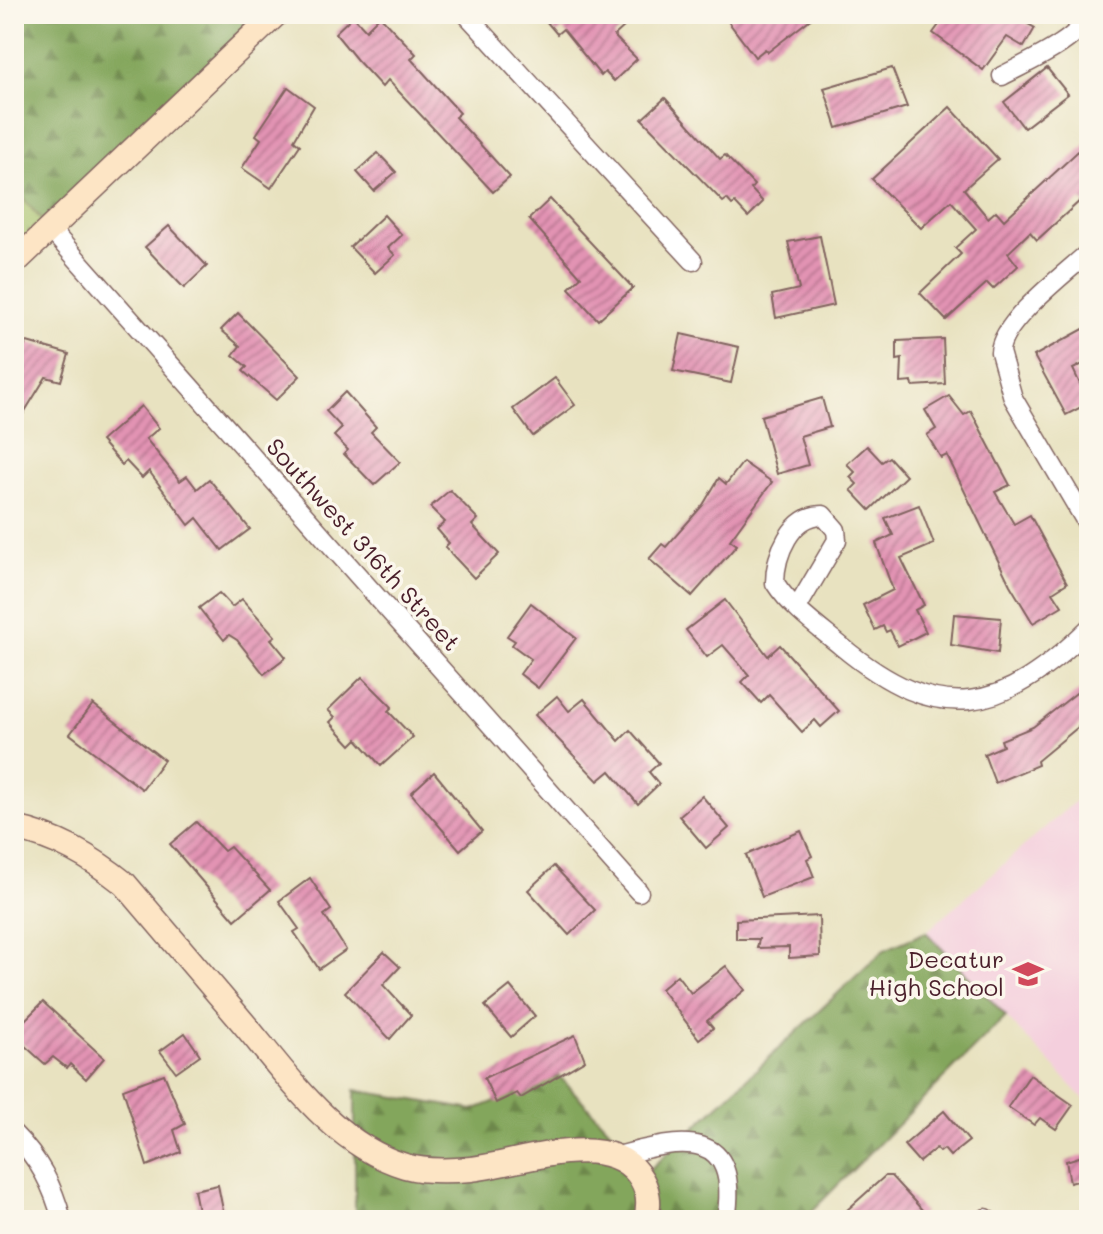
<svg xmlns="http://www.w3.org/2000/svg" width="1103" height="1234" font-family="Mali,sans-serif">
  <defs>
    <pattern id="forest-firs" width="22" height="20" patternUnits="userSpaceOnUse" patternTransform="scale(2)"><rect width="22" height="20" fill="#83a65b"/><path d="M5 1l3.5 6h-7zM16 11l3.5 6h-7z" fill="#6d874b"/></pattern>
    <pattern id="park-tufts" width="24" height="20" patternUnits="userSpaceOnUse" patternTransform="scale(2)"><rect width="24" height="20" fill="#a4bf66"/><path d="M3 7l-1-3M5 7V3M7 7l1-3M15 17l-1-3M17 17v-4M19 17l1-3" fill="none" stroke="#889b54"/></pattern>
    <pattern id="building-hatch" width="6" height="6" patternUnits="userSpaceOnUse" patternTransform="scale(2)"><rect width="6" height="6" fill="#e293b3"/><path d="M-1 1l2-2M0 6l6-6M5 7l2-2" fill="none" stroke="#b97792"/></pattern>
  </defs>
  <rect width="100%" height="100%" fill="#fbf7ec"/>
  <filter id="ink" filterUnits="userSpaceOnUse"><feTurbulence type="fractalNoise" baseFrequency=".0125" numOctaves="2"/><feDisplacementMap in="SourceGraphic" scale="16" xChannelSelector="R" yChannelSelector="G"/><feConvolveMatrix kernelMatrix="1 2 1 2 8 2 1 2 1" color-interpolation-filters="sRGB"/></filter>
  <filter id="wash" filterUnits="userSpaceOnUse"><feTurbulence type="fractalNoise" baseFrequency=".006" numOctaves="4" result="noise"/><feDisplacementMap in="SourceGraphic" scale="32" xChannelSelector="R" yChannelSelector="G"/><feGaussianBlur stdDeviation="1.8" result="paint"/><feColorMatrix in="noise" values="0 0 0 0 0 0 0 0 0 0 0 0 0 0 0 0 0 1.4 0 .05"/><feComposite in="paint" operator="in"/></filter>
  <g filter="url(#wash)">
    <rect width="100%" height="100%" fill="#e8e2c0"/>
    <path fill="#f4cfdd" d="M1089,789V1104L926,932Z"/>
    <g fill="url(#forest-firs)" stroke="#666243" stroke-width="2">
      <path d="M14,14H243L258,31L51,230L14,189Z"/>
      <path d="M926,932L1006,1016L803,1220H355V1090L473,1110L559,1076L648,1171L884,950Z"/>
    </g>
    <path fill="url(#park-tufts)" stroke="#776f48" stroke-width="2" d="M14,189L51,230L14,263Z"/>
    <g id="blocks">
      <g fill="url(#building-hatch)">
        <path d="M540,14H638L614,36L637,59L614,81L605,72L601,76L563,29L557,34Z"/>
        <path d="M735,14H817L768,52L765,49L755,57L727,20Z"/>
        <path d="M947,14H1010L1035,28L1024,47L1007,37L983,70L933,33Z"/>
        <path d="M353,16L366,30L380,16L416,54L411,59L460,113L455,117L510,177L493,192L388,80L382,87L357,60L335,33Z"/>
        <path d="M892,68L907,107L837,128L824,88Z"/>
        <path d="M1047,68L1068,94L1024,128L1004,102Z"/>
        <path d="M288,87L314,106L294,140L300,145L271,188L242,168L261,139L256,135Z"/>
        <path d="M665,98L720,159L725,155L754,185L751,189L763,202L748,217L735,203L732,205L727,199L723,202L642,119Z"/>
        <path d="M950,107L998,159L964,189L988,218L996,211L1004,220L1089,141V208L1081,200L1037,240L1030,232L1008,253L1018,266L993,289L987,283L946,320L920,293L961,254L955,248L976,229L951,201L921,228L872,179Z"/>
        <path d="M378,153L396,172L374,191L357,172Z"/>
        <path d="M550,199L633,288L598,320L569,288L581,277L529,219Z"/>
        <path d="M384,215L402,235L388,248L395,255L375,273L350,247Z"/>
        <path d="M169,226L207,266L184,288L145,247Z"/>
        <path d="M820,236L834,305L776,318L772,295L799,289L788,242Z"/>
        <path d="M238,313L300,376L276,400L243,371L247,367L233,355L240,346L221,330Z"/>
        <path d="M1089,326V361L1073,369L1089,403L1066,415L1034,356Z"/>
        <path d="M681,334L739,347L731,383L673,371Z"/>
        <path d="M943,339L945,384L913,386L912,382L901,383L902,359L897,360V341Z"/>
        <path d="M27,342L69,354L61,381L46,377L14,429V364Z"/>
        <path d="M555,378L575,405L533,436L513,409Z"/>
        <path d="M345,392L376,427L371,432L400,462L374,485L344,454L348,450L334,436L342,428L326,411Z"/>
        <path d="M949,396L964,415L971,411L997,461L1010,485L995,492L1014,524L1030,515L1067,583L1053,592L1062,606L1033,623L1010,585L947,455L941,458L927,435L936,429L925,410Z"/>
        <path d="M822,398L830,427L800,436L808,465L777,474L761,416Z"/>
        <path d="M141,406L159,428L146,439L180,481L187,476L197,489L209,479L250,529L222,550L197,518L189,525L149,471L142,478L126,461L122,465L101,441Z"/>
        <path d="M867,446L882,462L889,457L906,476L870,510L851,490L857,484L850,477L855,472L847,464Z"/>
        <path d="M743,462L772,482L730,540L737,545L692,596L649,559L662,544L666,547L703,505L719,478L726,484Z"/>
        <path d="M450,490L478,519L472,525L499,554L474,578L445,547L449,543L437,529L445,522L430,507Z"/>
        <path d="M919,505L934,544L901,558L924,605L915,610L926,632L898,646L890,630L886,632L883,626L875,630L863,605L893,590L876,543L893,535L885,518Z"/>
        <path d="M219,593L232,607L242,599L275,636L271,639L286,657L264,674L237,640L229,635L224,640L199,608Z"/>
        <path d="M725,600L768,656L780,645L839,711L821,727L815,720L802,732L769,695L761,703L742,682L749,675L723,645L707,657L686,630Z"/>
        <path d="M531,603L576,638L538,688L520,674L531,659L512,645L515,641L507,636Z"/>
        <path d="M954,614L1001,618L998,653L951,645Z"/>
        <path d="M362,677L392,707L388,711L413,737L381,766L357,739L351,745L330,722L335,717L328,710Z"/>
        <path d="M1089,683V718L1037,761L1038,765L995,783L984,754L1003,746L1001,740L1033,727Z"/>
        <path d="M557,696L569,711L584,699L619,741L630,730L659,763L649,772L659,784L638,804L610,771L598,781L535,715Z"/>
        <path d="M93,704L164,760L142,789L70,734Z"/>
        <path d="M434,772L482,831L460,850L411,793Z"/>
        <path d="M702,796L729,828L706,848L679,816Z"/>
        <path d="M196,822L224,851L230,847L270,890L235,920L170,844Z"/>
        <path d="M801,831L812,856L807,859L814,877L762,897L746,855Z"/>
        <path d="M554,866L595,910L569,935L528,890Z"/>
        <path d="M310,878L331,910L324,915L346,950L319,969L294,932L299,929L279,901Z"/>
        <path d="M819,916L820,956L789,958V947L757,948L759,939H736V920Z"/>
        <path d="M384,952L400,967L383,985L411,1015L390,1039L345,992Z"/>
        <path d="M726,966L745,990L707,1021L713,1028L699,1039L661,989L677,975L691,993Z"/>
        <path d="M510,986L535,1016L511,1037L485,1006Z"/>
        <path d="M43,1002L104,1058L86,1079L70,1064L67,1068L53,1057L45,1064L14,1036V1031Z"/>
        <path d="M185,1033L200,1055L176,1072L160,1051Z"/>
        <path d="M575,1035L585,1060L521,1098L517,1093L496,1103L484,1078Z"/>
        <path d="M164,1074L185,1124L174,1130L181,1152L147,1166L123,1089Z"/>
        <path d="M1030,1075L1073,1105L1056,1129L1040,1118L1034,1125L1008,1107Z"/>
        <path d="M944,1111L969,1141L950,1156L944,1149L940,1152L936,1148L919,1162L904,1145Z"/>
        <path d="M1089,1154V1178L1070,1183L1066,1161Z"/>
        <path d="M885,1176H891L924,1212L915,1220H836Z"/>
        <path d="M218,1185L225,1220H200L194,1190Z"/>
      </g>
    </g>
  </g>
  <g filter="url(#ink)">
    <use href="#blocks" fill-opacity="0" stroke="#81635f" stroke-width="2"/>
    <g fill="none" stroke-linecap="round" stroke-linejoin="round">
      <g stroke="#81635f" stroke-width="21">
        <g id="minor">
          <path d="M466,14L693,261"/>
          <path d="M1002,76C1026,63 1081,40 1088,14"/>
          <path d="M51,230L639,892"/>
          <path d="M1089,252C1066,273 1001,322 1000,352L1013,398L1089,527"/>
          <path d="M797,608L837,540L836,530L823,515C791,515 775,555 775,583C791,608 818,627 841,646C940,728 1002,714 1089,628"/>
          <path d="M14,1134C39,1159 53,1186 62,1220"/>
          <path d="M618,1156C682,1138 741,1127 726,1220"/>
          <path d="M984,1220L986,1218"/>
        </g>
      </g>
      <g stroke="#81635f" stroke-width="27">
        <g id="secondary">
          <path d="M14,263L276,14"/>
          <path d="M14,828C57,837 91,857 125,884C163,929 201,973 239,1018C286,1073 332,1144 405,1166C426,1172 449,1171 471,1169C518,1164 605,1129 638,1174C649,1189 650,1203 646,1220"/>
        </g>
      </g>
      <use href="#minor" stroke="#fff" stroke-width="18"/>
      <use href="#secondary" stroke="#fde5c5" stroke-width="24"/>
    </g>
  </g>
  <defs>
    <g id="school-bare" transform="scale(2.4)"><path d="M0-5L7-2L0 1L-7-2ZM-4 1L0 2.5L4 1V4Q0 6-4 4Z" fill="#d1495b" stroke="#fbf7ec" stroke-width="2.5" paint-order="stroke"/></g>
  </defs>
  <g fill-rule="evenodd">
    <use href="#school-bare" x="1028" y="974"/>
  </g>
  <g text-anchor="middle" stroke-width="7" stroke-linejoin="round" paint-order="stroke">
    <g font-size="24" fill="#4a1f2b" stroke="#fbf7ec">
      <text transform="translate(363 545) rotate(48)" y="8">Southwest 316th Street</text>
    </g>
    <g font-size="24" fill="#4a1f2b" stroke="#fbf7ec" text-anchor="end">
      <text x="1004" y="968">Decatur<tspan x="1004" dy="28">High School</tspan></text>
    </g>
  </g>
  <rect width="1103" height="1234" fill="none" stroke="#fbf7ec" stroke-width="48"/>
</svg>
